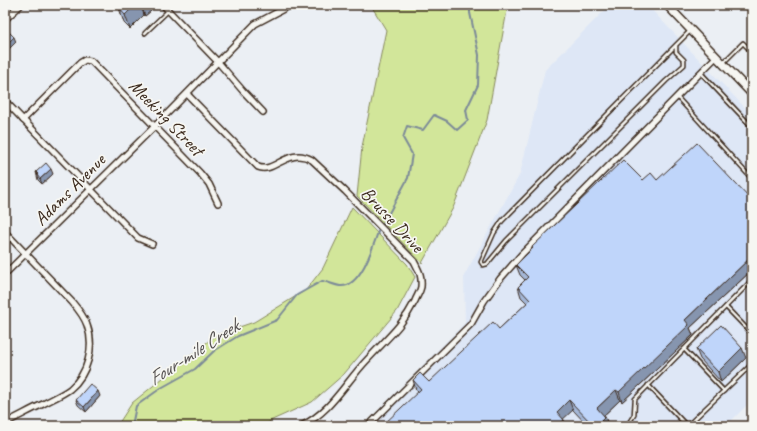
<svg xmlns="http://www.w3.org/2000/svg" width="757" height="431" font-family="Caveat,sans-serif">
  <rect width="100%" height="100%" fill="#ebeff4"/>
  <filter id="ink" filterUnits="userSpaceOnUse"><feTurbulence type="fractalNoise" baseFrequency=".025" numOctaves="2"/><feDisplacementMap in="SourceGraphic" scale="8" xChannelSelector="R" yChannelSelector="G"/><feConvolveMatrix kernelMatrix="1 2 1 2 8 2 1 2 1" color-interpolation-filters="sRGB"/></filter>
  <g filter="url(#ink)">
    <path fill="#dee7f6" d="M610,5H647L752,115V400L726,426H363L465,323L464,276L520,174L545,70Z"/>
    <g fill="#d2e69a" stroke="#86885c">
      <path d="M372,5H508L487,120L453,208L422,263L357,196L362,147L386,30L372,7Z"/>
      <path d="M352,207L407,264L415,277L397,311L344,374L312,402L270,421L265,426H117L132,403L216,335L254,322L306,290L323,268Z"/>
    </g>
    <g fill="none" stroke-linecap="round" stroke-linejoin="round">
      <g stroke="#7c8a98" stroke-width="2">
        <path d="M383,224L408,178L412,154L403,138L407,126L423,130L434,115L447,121L457,130L468,120L466,110L478,85L479,55L470,13V5"/>
        <path d="M132,426L136,406L161,388L195,369L214,351L238,336L277,320L297,295L322,281C328,282 334,285 340,286C361,288 374,244 379,229"/>
      </g>
      <g stroke="#3b2a1e" stroke-width="5.5">
        <g id="service">
          <path d="M145,33L168,11"/>
          <path d="M676,45L502,221L494,233L481,262L483,265L487,264L506,241L666,81L684,65V60L676,52V45L691,30"/>
          <path d="M723,63L743,43L752,52"/>
          <path d="M701,73L752,127"/>
          <path d="M677,97L752,179"/>
          <path d="M726,307L752,334"/>
          <path d="M684,349L724,391"/>
          <path d="M648,385L687,426L752,364"/>
          <path d="M627,426L634,415L635,399L752,280"/>
        </g>
      </g>
      <g stroke="#3b2a1e" stroke-width="8">
        <g id="minor">
          <path d="M163,5L218,62L243,91L263,112"/>
          <path d="M187,94L258,167C275,174 288,146 312,160L345,191L414,261C419,271 422,275 421,287C420,292 417,296 415,301C402,327 386,339 367,360C345,383 331,412 301,426"/>
          <path d="M5,101L138,238L152,244"/>
          <path d="M23,120L80,63L85,60L91,61L200,173L209,184L218,203"/>
          <path d="M5,232L72,302C78,309 84,316 87,325C95,347 88,374 70,389C62,395 52,399 43,404C30,410 18,417 5,423"/>
          <path d="M5,274L155,126L255,24L291,5"/>
          <path d="M368,426L471,324L484,301L500,279L522,254L716,57"/>
        </g>
      </g>
      <g stroke="#3b2a1e" stroke-width="9">
        <path id="tertiary" d="M5,19L20,5"/>
      </g>
      <g stroke="#3b2a1e" stroke-width="10">
        <path id="secondary" d="M667,5L752,94"/>
      </g>
      <use href="#service" stroke="#f6f6f2" stroke-width="2.5"/>
      <use href="#minor" stroke="#f6f6f2" stroke-width="5"/>
      <use href="#tertiary" stroke="#f6f6f2" stroke-width="6"/>
      <use href="#secondary" stroke="#f6f6f2" stroke-width="7"/>
    </g>
    <g fill="#a4b7d7" stroke="#3b2a1e">
      <path d="M122,5H150L152,10L145,16L144,15L130,29L124,23L119,8Z"/>
      <path d="M36,172L53,174L42,184L38,180Z"/>
      <path d="M643,180H657L752,201V270L690,328L693,335L622,402L620,400L604,415L609,426H588L573,410L418,392L416,390L413,380L429,382L499,329L527,303L521,297L518,287L525,280L520,275L516,265L533,249L532,247Z"/>
      <path d="M696,349L746,358L721,382L700,359Z"/>
      <path d="M100,396L86,412L78,405L76,400Z"/>
    </g>
    <g fill="#8695af" stroke="#3b2a1e">
      <path d="M135,5H141L144,15L130,29L125,15Z"/>
      <path d="M141,5H150L152,10L145,16Z"/>
      <path d="M14,37L16,42L5,53V46Z"/>
      <path d="M51,169L53,174L42,184L40,179Z"/>
      <path d="M752,256V270L690,328L693,335L622,402L619,392L685,320Z"/>
      <path d="M742,348L746,358L721,382L718,372Z"/>
      <path d="M616,390L620,400L601,418L597,408Z"/>
      <path d="M98,391L100,396L86,412L84,407Z"/>
      <path d="M569,400L573,410L560,422L557,412Z"/>
      <path d="M605,417L609,426H596Z"/>
      <path d="M564,420L567,426H558Z"/>
    </g>
    <g fill="#bfd5fa" stroke="#3b2a1e">
      <path d="M122,5H135L125,15L119,8Z"/>
      <path d="M8,31L14,37L5,46V34Z"/>
      <path d="M697,143L752,201V256L685,320L689,325L619,392L616,390L597,408L605,417L596,426H594L569,400L557,412L564,420L558,426H382L421,389L413,380L420,373L429,382L493,322L499,329L530,300L518,287L528,277L516,265L533,248L532,247L623,160L643,180L651,173L657,180Z"/>
      <path d="M46,163L51,169L40,179L37,175L38,174L36,172Z"/>
      <path d="M721,325L742,348L718,372L696,349Z"/>
      <path d="M90,384L98,391L84,407L76,400Z"/>
    </g>
  </g>
  <g text-anchor="middle" stroke-width="3.5" stroke-linejoin="round" paint-order="stroke">
    <g font-size="19" fill="#3b2a1e" stroke="#f6f6f2">
      <text transform="translate(167 117) rotate(46)" y="7">Meeking Street</text>
      <text transform="translate(69 189) rotate(-45)" y="7">Adams Avenue</text>
      <text transform="translate(393 219) rotate(47)" y="7">Brusse Drive</text>
    </g>
    <g font-size="20" font-style="italic" fill="#565251" stroke="#f6f6f2">
      <text transform="translate(193 352) rotate(-33)" y="7">Four-mile Creek</text>
    </g>
  </g>
  <rect width="757" height="431" fill="none" stroke="#f6f6f2" stroke-width="20"/>
  <rect x="10" y="10" width="737" height="411" fill="none" stroke="#3b2a1e" stroke-width="1.5" filter="url(#ink)"/>
</svg>
